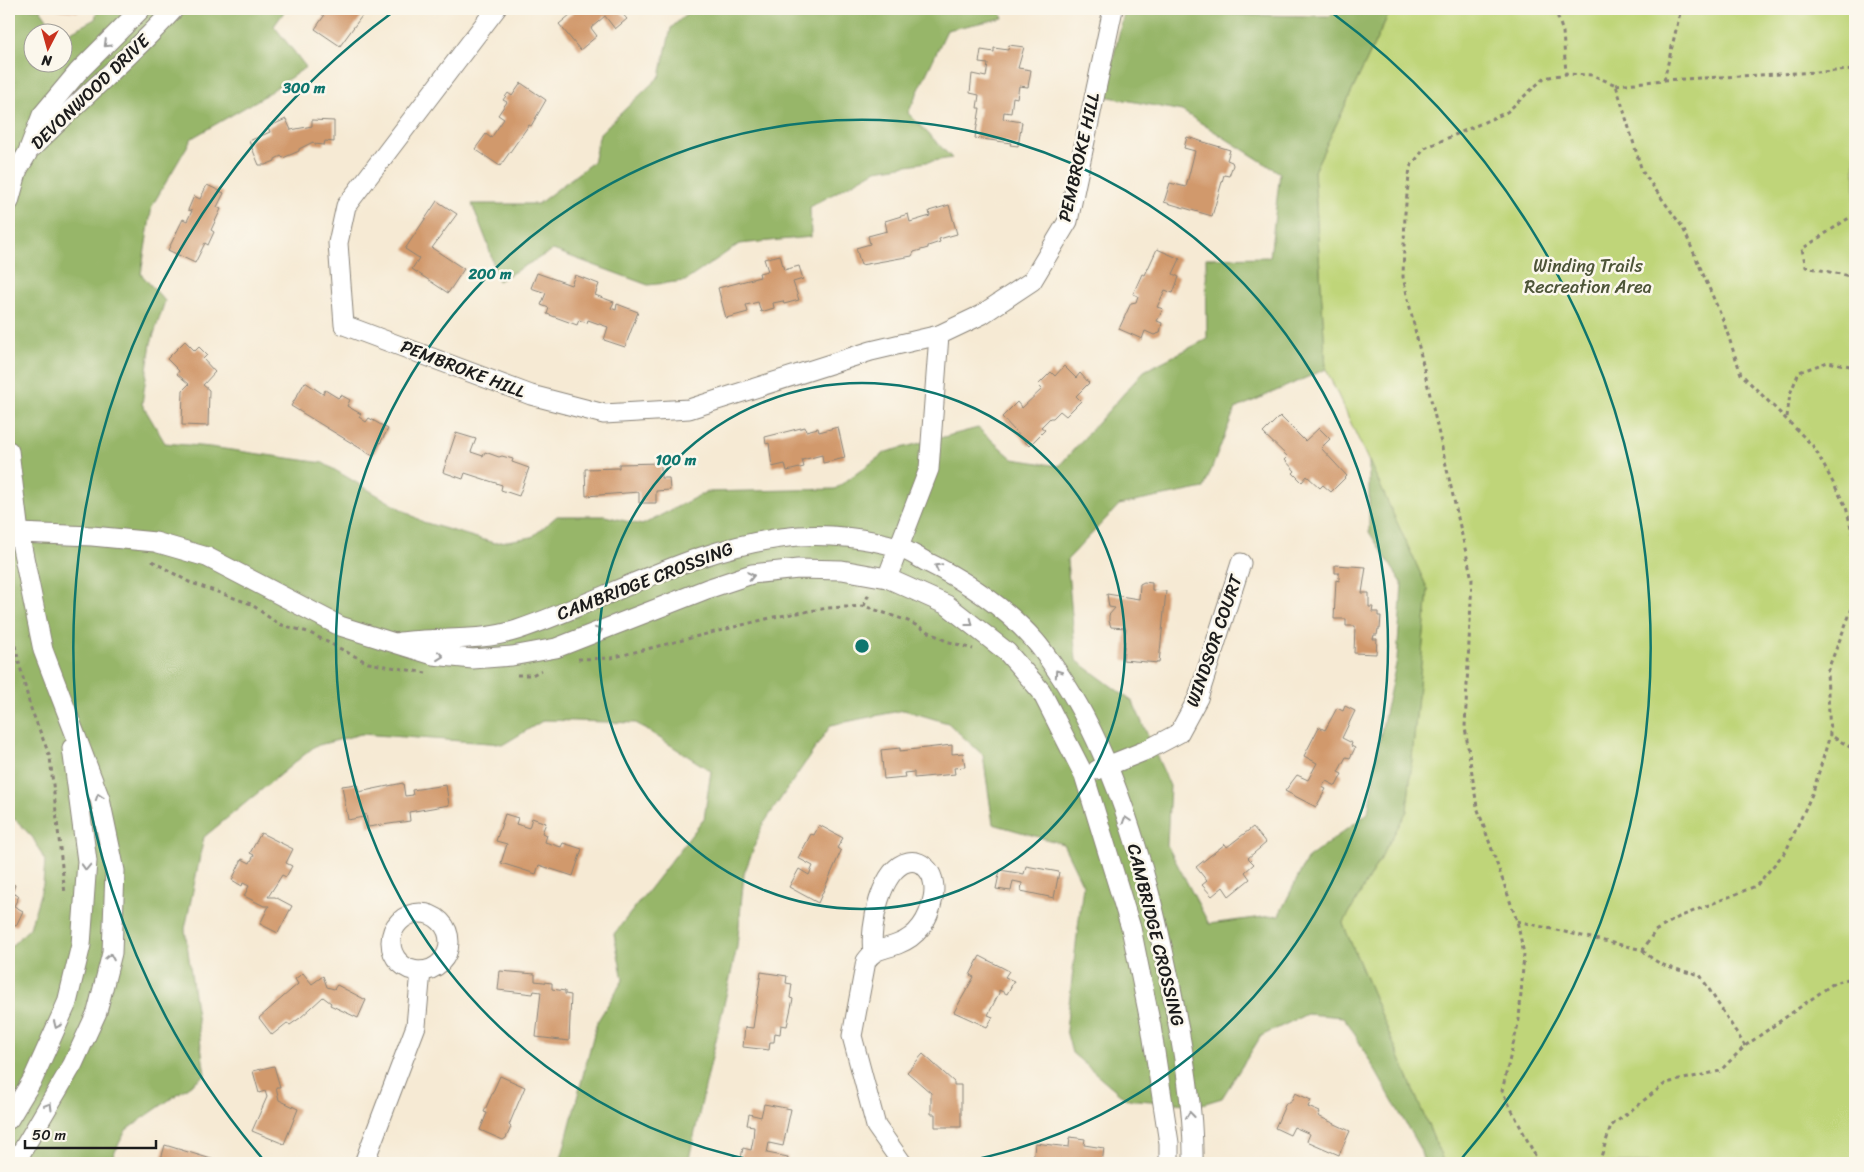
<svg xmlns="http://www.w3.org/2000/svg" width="1864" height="1172" font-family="Sriracha,sans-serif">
  <rect width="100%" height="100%" fill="#fbf7ec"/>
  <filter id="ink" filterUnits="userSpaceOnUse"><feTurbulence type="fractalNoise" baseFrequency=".02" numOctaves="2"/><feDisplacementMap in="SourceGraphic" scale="10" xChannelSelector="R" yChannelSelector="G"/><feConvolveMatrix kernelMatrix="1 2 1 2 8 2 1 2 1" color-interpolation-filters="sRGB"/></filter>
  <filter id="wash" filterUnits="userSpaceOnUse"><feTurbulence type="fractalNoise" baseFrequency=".0096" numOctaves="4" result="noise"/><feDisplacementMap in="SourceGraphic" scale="20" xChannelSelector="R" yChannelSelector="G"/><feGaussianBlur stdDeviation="1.12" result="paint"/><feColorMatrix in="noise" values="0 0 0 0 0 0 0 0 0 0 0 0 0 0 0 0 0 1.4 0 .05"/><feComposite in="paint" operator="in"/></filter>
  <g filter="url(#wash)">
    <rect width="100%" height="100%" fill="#f6ead4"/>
    <path fill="#bfd579" stroke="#6e784a" d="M1391,9H1855V1163H1444L1343,924L1407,811L1428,590L1326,369L1314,171Z"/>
    <g fill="#97b669" stroke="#5a6942">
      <path d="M9,9H40L56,32H32V62H62L63,36L95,19L98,9H286L274,26L306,67L261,98L192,138L152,206L141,274L165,301L151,343L142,404L165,443L210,447L323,463L423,522L494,543L532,537L557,516H605L642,525L706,492L835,489L886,452L978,428L1013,459L1059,466L1144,371L1207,339L1206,258L1270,257L1280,173L1182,111L1104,96L1125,9H1184L1243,15L1330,16L1335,9H1391L1314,171L1326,369L1235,409L1204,488L1119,505L1067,560L1076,660L1133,702L1170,786L1167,845L1209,924L1279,915L1307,859L1368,813L1380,736L1397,660L1402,583L1369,532V461L1428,590L1407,811L1343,924L1444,1163H1424L1420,1149L1350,1026L1343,1017L1307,1014L1261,1036L1222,1098L1199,1105L1126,1099L1072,1053L1066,1030L1083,885L1063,844L993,824L983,755L948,723L904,710L831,725L762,826L744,874L737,947L688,1163H560L597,1022L623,980L614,934L704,819L711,771L636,723L544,720L504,744L361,734L315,746L204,837L185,929L205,1075L126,1130L109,1163H9V948L30,928L43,884L45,861L33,838L17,821L9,816Z"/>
      <path d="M692,9H999L1003,18L947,30L908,113L952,158L876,170L810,207L811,237L739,244L685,281L648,285L553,250L498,281L487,242L472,204H538L593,162L600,133L660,76L671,28Z"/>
    </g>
    <g id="blocks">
      <g fill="#d1996c">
        <path d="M58,9H78V12L58,10Z"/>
        <path d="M321,9H373L368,16L364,13L340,46L315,29L324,16L319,12Z"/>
        <path d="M575,9H618L627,19L615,29L605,16L591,28L597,36L580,50L559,24L576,10Z"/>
        <path d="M1009,45L1024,47L1018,68L1031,70L1028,87L1019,86L1017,98L1013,97L1011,113L1004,112L1003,119L1022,122L1018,146L1010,145L1011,143L975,138L980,108H977L979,95L970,93L972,74L986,77L988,64L979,63L981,50L994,52V48L1008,50Z"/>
        <path d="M521,83L546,100L531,126L529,125L500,166L475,149L486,134L491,138L504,119L498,115L507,102L503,100L508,93L512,96Z"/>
        <path d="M286,119L291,130L312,126V120L334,121V142L325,141L324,145L314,144L313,142L299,149V151L283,158L281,156L275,159V161L265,165H259L249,141L270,132L268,127Z"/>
        <path d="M1187,137L1230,150L1227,160L1232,162L1233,165L1229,176L1224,175L1212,216L1164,202L1170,183L1186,187L1195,151L1184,148Z"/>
        <path d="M207,185L224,193L217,207L221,209L211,230L214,232L208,245L205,243L195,263L168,250L183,219L187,221L192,211L188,210L194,196L200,199Z"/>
        <path d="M437,201L457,214L432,248L464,269L448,293L412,269L419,258L405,249Z"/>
        <path d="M949,205L957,234L939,239L940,242L928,246V248L914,252L912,256L861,265L856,248L870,244L868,236L887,231L885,221L908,214L910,222L930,216L929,211Z"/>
        <path d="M1157,249L1180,259L1173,274L1179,277L1173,293L1165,290L1157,307L1163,309L1157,321L1162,323L1160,333L1154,335L1145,331L1142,339L1119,329L1131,303L1136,302L1138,296L1133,294L1142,274L1145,275Z"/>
        <path d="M780,255L784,270L799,266L803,279L793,282L799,300L784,304L783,301L773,303L774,308L761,312L758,302L746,305L748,312L726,318L718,288L760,277L759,273L768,271L764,259Z"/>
        <path d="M537,273L571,285L575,275L599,284L595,295L614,302L611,308L616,310L617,304L638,312L625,347L604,340L608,327L588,320L587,323L579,320L577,325L547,314L549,308L541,305L546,293L531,288Z"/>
        <path d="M185,341L195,351L199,347L207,355L203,359L215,372L203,385L209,390L208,426L182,425L183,390L189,384L177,374L179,371L167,359Z"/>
        <path d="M1064,366L1076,378L1080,373L1089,383L1076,396L1081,401L1066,416L1060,411L1053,418H1050L1041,427L1045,430L1029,446L1002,417L1017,402L1022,408L1042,389L1038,385L1051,372L1055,376Z"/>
        <path d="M305,382L323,394L325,390L338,398L341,395L350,400L347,406L361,414L359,417L366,422L369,418L388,429L373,456L291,406Z"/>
        <path d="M1280,416L1305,441L1319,428L1330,439L1321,448L1347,476L1331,492L1323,485L1320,488L1307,476L1302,482L1293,473L1295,471L1285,460L1288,457L1263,433Z"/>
        <path d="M805,427L806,431L818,428L819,432L838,427L845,458L823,463L822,455L802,460L804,467L787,471L785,464L772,467L769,443L766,444L765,437Z"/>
        <path d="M456,433L476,439L471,452L483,456L485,452L499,457L502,456L513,459L512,462L529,468L519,496L501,490L502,485L465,473L463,479L443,472Z"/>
        <path d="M661,463V478H669L670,490L656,491V503H639V492L586,496L585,469L619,468V464Z"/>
        <path d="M1335,565L1366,567L1362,593H1369V607H1373L1372,612H1378V616H1381L1380,629H1378L1377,635H1374L1373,639H1377L1376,654L1354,653L1355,626H1346V619H1334L1336,580L1339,581V573H1335Z"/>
        <path d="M1144,582L1152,583V590L1166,591L1159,663L1123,660L1126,628L1111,627L1109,621V615L1115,608L1109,607L1107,594L1139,599L1140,584Z"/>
        <path d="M1345,706L1355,711L1342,738L1352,743L1351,746L1355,748L1350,758L1346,757L1338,772L1342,774L1336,786L1326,781L1322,787L1326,789L1316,807L1285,791L1297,775L1308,780L1317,763L1304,756L1319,727L1325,730L1337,708L1343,711Z"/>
        <path d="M952,745V754L963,753L965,767L954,768L955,774L914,778V772L904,773L905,777L884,779L881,750L900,748V751Z"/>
        <path d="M403,783L405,796L413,795L412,790L446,785L449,805L409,812L410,821L368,827L366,814L363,817L348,820L342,786L357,784L359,792Z"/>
        <path d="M505,814L518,818L516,824L529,828L532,818L546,823L542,833L547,835L545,842L561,847L563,843L582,849L573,876L539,865L536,874L501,863L507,844L496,841Z"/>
        <path d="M819,825L843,838L837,848L841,851L818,903L789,887L799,869L809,875L813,866L798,858L811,834L814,835Z"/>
        <path d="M1253,827L1266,843L1248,858L1254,864L1245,872L1250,879L1229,896L1223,887L1212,896L1202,885L1207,881L1196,867L1225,844L1227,847Z"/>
        <path d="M261,833L293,849L286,863L292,866L286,877L282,875L268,897H275L292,906L278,933L260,924L269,906H264L244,896L249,886L243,883L242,886L232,880L242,859L250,863L254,855L250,853Z"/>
        <path d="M1026,866L1059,872L1054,898L1021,891L1022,883L1013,881L1011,891L996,889L1000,870L1024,874Z"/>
        <path d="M9,882L15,885L12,893L19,896L14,906L23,911L16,926L9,923Z"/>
        <path d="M980,956L1009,971L1005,977L1014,981L1007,994L999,990V993L988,1015L993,1017L987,1027L954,1012L974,977L970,975Z"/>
        <path d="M500,971L535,974V981L552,983V989L565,991V994L571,995L569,1041L536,1037L541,992L534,991L533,994L498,990Z"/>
        <path d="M761,972L787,976L786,983L792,984L790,998L793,999L787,1026L781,1025L780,1034L775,1033L774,1042H770L769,1050L743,1047L745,1027L753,1028Z"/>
        <path d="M303,973L312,984L323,976L327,987L334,989L337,985L366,1000L358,1018L330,1005L331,1003L323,997L300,1018L290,1025L287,1023L272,1035L259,1018L298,984L295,979Z"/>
        <path d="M923,1054L954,1082V1085H961V1127H935V1114H931V1093L907,1072Z"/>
        <path d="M274,1066L280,1087H276L279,1100L298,1109L284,1144L252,1131L267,1097L265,1091L259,1093L253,1071Z"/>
        <path d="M500,1076L525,1087L509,1125L511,1127L506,1138L503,1140L480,1130L487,1113L484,1112Z"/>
        <path d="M1295,1093L1311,1100L1308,1107L1320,1112L1318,1116L1350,1131L1339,1155L1307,1141L1310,1134L1294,1127L1290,1135L1275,1128L1286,1103H1290Z"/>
        <path d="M764,1104L791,1109L783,1146L769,1143L767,1153L788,1157L787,1163H740L743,1148L751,1150L753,1140L754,1126L747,1125L749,1114L761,1117Z"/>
        <path d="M1070,1137L1085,1139L1084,1145L1104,1148L1102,1163H1033L1035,1143L1069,1147Z"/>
        <path d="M165,1145L218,1161V1163H160Z"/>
      </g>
    </g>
  </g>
  <g filter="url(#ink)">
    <use href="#blocks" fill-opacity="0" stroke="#898378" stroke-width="1"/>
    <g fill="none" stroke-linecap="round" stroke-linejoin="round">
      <g stroke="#898378" stroke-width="21">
        <g id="street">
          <path d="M496,9L346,206L338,243L344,325L531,395L604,414L689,409L871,351L939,335L981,315L1032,281L1068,221L1113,9"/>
          <path d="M33,147C79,100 130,58 174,9"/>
          <path d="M9,202L18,169L27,154L42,115L78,72L141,9"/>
          <path d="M9,451L19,533L9,534"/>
          <path d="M887,578L929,469L939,335"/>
          <path d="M400,642C438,637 480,642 517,630C612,598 697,544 799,536C830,534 868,538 897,547C907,550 916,556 925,561C966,581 1005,607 1035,641C1043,650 1050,661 1057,671C1120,762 1153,895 1174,1003C1184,1056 1194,1110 1193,1163"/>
          <path d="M1097,770L1147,750L1179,733L1198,698L1241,563"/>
          <circle cx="420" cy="942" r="29"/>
          <path d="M873,952C869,928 881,868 908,862C916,860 923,864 928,870C934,877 935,889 933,898C929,919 919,936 898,944C883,950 875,948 866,961L852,1036L876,1126L902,1163"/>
          <path d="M9,1119L33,1079L67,1003L81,945L87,861L72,748"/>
          <path d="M15,1163L73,1064L97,1012L112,953L115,871L100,799L43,650L19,533L92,536L155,542L207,557L340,626L433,655L473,659L512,656L556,648L707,589L752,574L798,569L842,570L887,578L947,605L1007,652L1041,691L1084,775L1131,928L1151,1026L1169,1143V1163"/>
          <path d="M364,1163L416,1026L421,971"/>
        </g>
      </g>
      <g stroke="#898378" stroke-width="3" stroke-dasharray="4 4" stroke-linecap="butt">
        <path d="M1555,9L1563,32L1566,74"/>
        <path d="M1664,80L1855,70"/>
        <path d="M1616,85L1664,80L1681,9"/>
        <path d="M1855,214L1802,249L1806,267L1855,277"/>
        <path d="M1787,417L1790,394L1799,372L1828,362L1855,367"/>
        <path d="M152,561L189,582L251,604L278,624L308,632L368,663L426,673"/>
        <path d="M1855,601L1827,672L1830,735L1855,750"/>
        <path d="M864,606L869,593"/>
        <path d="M9,622L30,706L50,757L65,894"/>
        <path d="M578,659L611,658L774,617L828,608L864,606L908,621L946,641L973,649"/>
        <path d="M517,675H532L542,670"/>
        <path d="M1517,921L1643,950L1655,931L1679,917L1756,886L1786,851L1813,792L1830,735"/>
        <path d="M1643,950C1657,967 1679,970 1700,975L1745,1046"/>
        <path d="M1539,1163L1502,1091L1519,1020L1524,954L1517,921L1477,807L1465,727L1472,579L1403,277L1405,213L1410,167L1425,148L1507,112L1544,78L1566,74L1592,75L1616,85L1642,171L1683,228L1723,320L1741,374L1814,447L1846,507L1855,544"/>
        <path d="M1599,1163L1611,1126L1666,1083L1720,1071L1745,1046L1834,983L1855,977"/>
      </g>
      <use href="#street" stroke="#fff" stroke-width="19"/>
    </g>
    <defs><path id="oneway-chevron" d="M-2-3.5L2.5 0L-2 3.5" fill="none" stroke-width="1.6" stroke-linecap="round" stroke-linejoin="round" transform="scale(1.25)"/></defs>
    <g stroke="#999">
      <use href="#oneway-chevron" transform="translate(107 44) rotate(136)"/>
      <use href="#oneway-chevron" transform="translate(938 567) rotate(-152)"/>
      <use href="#oneway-chevron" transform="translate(751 576) rotate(-13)"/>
      <use href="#oneway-chevron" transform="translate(970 623) rotate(38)"/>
      <use href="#oneway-chevron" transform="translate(599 631) rotate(-22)"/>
      <use href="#oneway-chevron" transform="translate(440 656) rotate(6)"/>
      <use href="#oneway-chevron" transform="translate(1058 673) rotate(-125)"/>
      <use href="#oneway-chevron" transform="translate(99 797) rotate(-108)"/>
      <use href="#oneway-chevron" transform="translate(1126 820) rotate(-108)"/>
      <use href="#oneway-chevron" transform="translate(86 867) rotate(92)"/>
      <use href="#oneway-chevron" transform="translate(110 957) rotate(-79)"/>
      <use href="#oneway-chevron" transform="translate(57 1025) rotate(114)"/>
      <use href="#oneway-chevron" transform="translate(49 1106) rotate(-59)"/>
      <use href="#oneway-chevron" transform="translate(1190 1115) rotate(-96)"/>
    </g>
  </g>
  <g fill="none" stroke="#0f766e" stroke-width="2.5">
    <circle cx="862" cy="646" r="263"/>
    <path d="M766 1163A526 526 0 1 1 958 1163"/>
    <path d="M262 1158A789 789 0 0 1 393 12M1331 12A789 789 0 0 1 1462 1158"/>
  </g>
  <g text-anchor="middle" stroke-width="5" stroke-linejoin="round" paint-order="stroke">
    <g font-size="18" fill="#1c1c1c" stroke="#fbf7ec">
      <text transform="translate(90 92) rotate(-44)" y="6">DEVONWOOD DRIVE</text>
      <text transform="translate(1079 157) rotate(-77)" y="6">PEMBROKE HILL</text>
      <text transform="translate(463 369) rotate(21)" y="6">PEMBROKE HILL</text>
      <text transform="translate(645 581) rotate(-21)" y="6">CAMBRIDGE CROSSING</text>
      <text transform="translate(1214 641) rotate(-71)" y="6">WINDSOR COURT</text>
      <text transform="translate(1156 935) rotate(76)" y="6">CAMBRIDGE CROSSING</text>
    </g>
    <g font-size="18" fill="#4d5438" stroke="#fbf7ec">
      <text x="1588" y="272">Winding Trails<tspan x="1588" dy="21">Recreation Area</tspan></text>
    </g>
  </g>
  <circle cx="862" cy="646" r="8" fill="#0f766e" stroke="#fbf7ec" stroke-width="2.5"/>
  <g font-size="15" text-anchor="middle" font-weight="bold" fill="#0f766e" stroke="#fbf7ec" stroke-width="5" stroke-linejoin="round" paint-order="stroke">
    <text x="304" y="93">300 m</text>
    <text x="490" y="279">200 m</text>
    <text x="676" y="465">100 m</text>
  </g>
  <rect width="1864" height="1172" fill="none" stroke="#fbf7ec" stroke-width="30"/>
  <g transform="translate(48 48) rotate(186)"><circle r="24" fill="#fbf7ec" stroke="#a29f99"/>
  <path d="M0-4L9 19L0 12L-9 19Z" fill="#c8321e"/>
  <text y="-8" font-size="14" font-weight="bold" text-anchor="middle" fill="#1c1c1c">N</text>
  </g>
  <path d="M25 1140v8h131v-8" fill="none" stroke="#1c1c1c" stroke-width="2.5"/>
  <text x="32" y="1140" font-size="15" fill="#1c1c1c" stroke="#fbf7ec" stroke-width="4" paint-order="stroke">50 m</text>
</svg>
